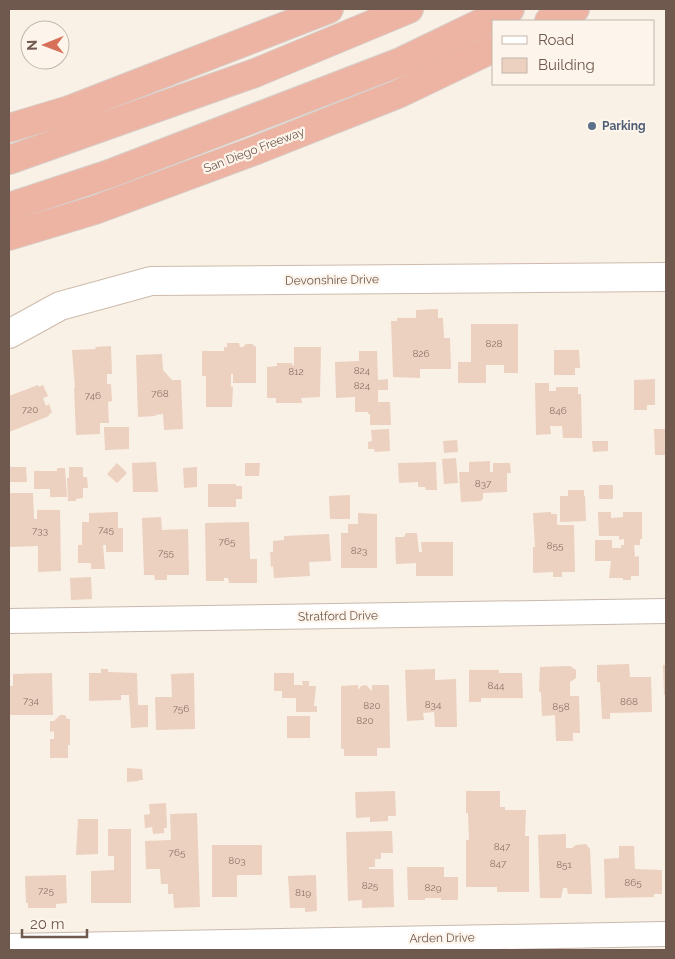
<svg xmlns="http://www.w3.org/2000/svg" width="675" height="959" font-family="Raleway,sans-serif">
  <rect width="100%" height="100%" fill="#f9f1e5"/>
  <g fill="#ecd0c0">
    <path d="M438,309V318H443L444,338H450L451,369H420V378L393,377L391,321H397V318H416V310Z"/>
    <path d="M471,324H518V373H504V365H486V383H458V362H471Z"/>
    <path d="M227,343H239L240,347H243L246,344H252L256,347V383H233V374H231V387H233L232,407H206V376H202V351H224V347H227Z"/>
    <path d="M111,346L112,374H107V384H111L112,401L108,402L109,423H100V434L76,435L74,388H75L72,350L96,349L95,347Z"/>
    <path d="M294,347H321L320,397L301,398L302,403H276V398H267V367L277,366V363H292V365H294Z"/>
    <path d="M554,350H579L580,368H575V375H554Z"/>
    <path d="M359,351H377L378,380L388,379V390H378V402H390L391,425H370V414H368V412H355V397L336,398L335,362L359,361Z"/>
    <path d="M162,354L163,370L172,380H181L183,429L164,430L163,414L155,415L156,416L138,417L136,355Z"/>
    <path d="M655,379V405H647V410H634V380Z"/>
    <path d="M535,383H549V391H556V387H578V394H581L582,438H563L562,426H550L551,434L536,435Z"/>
    <path d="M38,385L39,387L43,385L48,396L43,398L46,406L49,404L52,413L49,414V416L9,432V396Z"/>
    <path d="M104,427H129V449L105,450Z"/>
    <path d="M389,429L390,451L375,452L374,449H368V442L372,441L371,430Z"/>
    <path d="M654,429H666V455H655Z"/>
    <path d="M457,440L458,452L444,453L443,441Z"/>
    <path d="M592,441H608V451L593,452Z"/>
    <path d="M456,458L458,483L444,484L442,459Z"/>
    <path d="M490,461V472H493V463H510L511,473H507V492L483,493V498L481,501L461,502L459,472H469V462Z"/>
    <path d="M156,462L158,492H133L132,463Z"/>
    <path d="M436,462L437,490H426L425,487H418V482L399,483L398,463Z"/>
    <path d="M117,463L127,473L117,483L107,474Z"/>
    <path d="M245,463H260L259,476H245Z"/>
    <path d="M9,467H26L27,482H9Z"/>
    <path d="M69,467H83V477H87L88,488H83V498L76,499V501H68L67,478H69Z"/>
    <path d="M197,467V487L184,488L183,468Z"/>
    <path d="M57,468H65L67,497H50V489H34V471H57Z"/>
    <path d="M208,484H236V486H242V499H236V507H208Z"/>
    <rect x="599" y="485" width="14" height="14"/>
    <path d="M568,490H584V496H585L586,521L560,522V496H568Z"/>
    <path d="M9,493H33L34,519H37V510H60L61,571L38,572V546L10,547Z"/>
    <path d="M350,495V519H330L329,496Z"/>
    <path d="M118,512V528H123V552H106V545H103L105,569H91V563H78V545H82V522H89V513Z"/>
    <path d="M551,512V514H557V525H574L575,572H562V577H553V572L533,573V547H535L533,513Z"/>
    <path d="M598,512H611V518L623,517V512H642V539H640V545H634L635,557L639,556V576H631V580H623V578H609L611,561H595V540H612V548H621V545H624V539L619,540V536H599Z"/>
    <path d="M358,513L377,514V568H341V533H348V524H358Z"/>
    <path d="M161,517L162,530L188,529L189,575H167V580H155L154,575H144L142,518Z"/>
    <path d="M249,522L250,559H257V583H229L228,578H224V581H206L205,523Z"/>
    <path d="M406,533H417L419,552H422L421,542H453V576H416V563L396,564L395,537H404Z"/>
    <path d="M329,534L331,561L309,562L310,576L274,578L273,566L271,567L270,552H273V541L284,540V536Z"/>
    <path d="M91,577L92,599L71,600L70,578Z"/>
    <path d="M629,664L630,677H651L652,712L610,713V719H602L600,682H597V665Z"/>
    <path d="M663,665H666V695H664Z"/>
    <path d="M570,666L576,670V678L570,682V696H579L580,733H573V741H556L555,715L542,716L541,692H539L540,667Z"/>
    <path d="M101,669H108V672L137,673L138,705H148V727L131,728L129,695H121V700L89,701V673H101Z"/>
    <path d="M435,669V680L456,679L457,727H435L434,712L423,713L424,720L407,721L405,670Z"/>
    <path d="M469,670H499V673H522L523,698H481V702H469Z"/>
    <path d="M52,673L53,715H9V686H13V674Z"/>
    <path d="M194,673L195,729L156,730L155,697H172L171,674Z"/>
    <path d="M274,673H294V685H303L302,681H309V686H316L314,706H317V712H296V698H282V691H274Z"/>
    <path d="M358,685V690L361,686L366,685L372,691V685H389L390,748H377V756H344V749H341V686Z"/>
    <path d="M60,715H65L67,719H70V745H68V758H50V739H54V731L50,732V721H54Z"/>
    <rect x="287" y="716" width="23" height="22"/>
    <path d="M127,768L142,769L143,780H139V781L127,782Z"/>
    <path d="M395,791L396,816H388V821L370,822V817L356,818L355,792Z"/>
    <path d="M466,791H500V807H505V810H526L525,836H529V892H497V887H466V840H469L468,813H466Z"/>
    <path d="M166,803L167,828H164V833L153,834L152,827L145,828L144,815L150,814L149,804Z"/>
    <path d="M197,813L200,907L174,908L173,894H168V884H161L160,869H146L145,841L171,840L170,814Z"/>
    <path d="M78,819H98V854L76,855Z"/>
    <path d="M108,829H131V903H91V871L114,870V856H108Z"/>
    <path d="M392,831L393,853H381V859H375V867H369V869H393L394,907L362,908V900L348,901L346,832Z"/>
    <path d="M566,834V848H572L576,845L586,844L590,849L592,894H568L567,888H563L561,898H540L538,835Z"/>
    <path d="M212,845H262V875H237V897H212Z"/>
    <path d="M619,846H634L635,869L662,870V894H654V897L605,898L604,859L619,858Z"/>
    <path d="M407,867H444V877H458V900H441V898H425V900H408Z"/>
    <path d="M66,875L67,903L56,904V908H28V903H26L25,876Z"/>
    <path d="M316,875L317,911L305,912V908H290L288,876Z"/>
  </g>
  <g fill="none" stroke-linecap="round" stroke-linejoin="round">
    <g stroke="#c9b9ad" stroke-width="26">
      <g id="street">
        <path d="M9,621L666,611"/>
        <path d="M9,946L666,934"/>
      </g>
    </g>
    <g stroke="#cebbad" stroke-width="30">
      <path id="secondary" d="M9,334L60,306L151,281L666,277"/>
    </g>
    <g stroke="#d7d0cd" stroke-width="30">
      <g id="highway">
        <path d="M549,21L575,9"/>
        <path d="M9,128L69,110L329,9"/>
        <path d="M9,160L255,73L409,9"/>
        <path d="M9,207L109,174L400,62L510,9"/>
        <path d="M9,236L95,210L254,151L398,94L494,48"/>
      </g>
    </g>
    <use href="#street" stroke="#fff" stroke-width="24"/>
    <use href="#secondary" stroke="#fff" stroke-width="28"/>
    <use href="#highway" stroke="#edb4a3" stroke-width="28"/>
  </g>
  <circle fill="#5c6f8a" stroke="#fdf5eb" stroke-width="2" cx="592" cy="126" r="5"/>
  <g text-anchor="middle" stroke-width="4.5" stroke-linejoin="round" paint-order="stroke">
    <g font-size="10" fill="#8e766a">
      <text x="494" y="347">828</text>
      <text x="421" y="357">826</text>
      <text x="362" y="374">824</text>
      <text x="296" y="375">812</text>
      <text x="362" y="389">824</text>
      <text x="160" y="397">768</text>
      <text x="93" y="399">746</text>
      <text x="30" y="413">720</text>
      <text x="558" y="414">846</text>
      <text x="483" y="487">837</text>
      <text x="106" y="533">745</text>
      <text x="40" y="534">733</text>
      <text x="227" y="545">765</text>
      <text x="555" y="549">855</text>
      <text x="359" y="554">823</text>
      <text x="166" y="556">755</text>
      <text x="496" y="689">844</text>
      <text x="31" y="704">734</text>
      <text x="629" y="705">868</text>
      <text x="433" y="708">834</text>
      <text x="372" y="709">820</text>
      <text x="561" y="710">858</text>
      <text x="181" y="712">756</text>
      <text x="365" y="724">820</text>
      <text x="502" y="850">847</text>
      <text x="177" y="856">765</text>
      <text x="237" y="864">803</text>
      <text x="498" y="867">847</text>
      <text x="564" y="868">851</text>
      <text x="633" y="886">865</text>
      <text x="370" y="889">825</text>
      <text x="433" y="891">829</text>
      <text x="46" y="894">725</text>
      <text x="303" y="896">819</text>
    </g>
    <g font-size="12" font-weight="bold" fill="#4e5e75" stroke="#fdf5eb" text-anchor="start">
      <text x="602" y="130">Parking</text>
    </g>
    <g font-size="12" fill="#6f584d" stroke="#fdf5eb">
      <text transform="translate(254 150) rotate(-21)" y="4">San Diego Freeway</text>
      <text transform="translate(332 280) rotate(-1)" y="4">Devonshire Drive</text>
      <text transform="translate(338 616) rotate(-1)" y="4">Stratford Drive</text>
      <text transform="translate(442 938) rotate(-1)" y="4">Arden Drive</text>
    </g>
  </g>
  <rect width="675" height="959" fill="none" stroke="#6f584d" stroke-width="20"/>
  <rect x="492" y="20" width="162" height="65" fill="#fdf5eb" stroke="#c4b6ac"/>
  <rect x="502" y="36" width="25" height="8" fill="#ffffff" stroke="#c4b6ac"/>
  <text x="538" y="45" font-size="15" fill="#6f584d">Road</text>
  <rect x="502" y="58" width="25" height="15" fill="#ecd0c0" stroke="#c4b6ac"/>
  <text x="538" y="70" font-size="15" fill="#6f584d">Building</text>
  <g transform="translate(45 45) rotate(269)"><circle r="24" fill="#fdf5eb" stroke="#c4b6ac"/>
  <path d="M0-4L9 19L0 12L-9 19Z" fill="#d67058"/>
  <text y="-8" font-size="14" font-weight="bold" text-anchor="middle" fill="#6f584d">N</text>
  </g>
  <path d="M22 929v8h65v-8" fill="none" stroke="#6f584d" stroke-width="2.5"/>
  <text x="30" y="929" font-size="15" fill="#6f584d" stroke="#fdf5eb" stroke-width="4" paint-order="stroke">20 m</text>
</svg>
